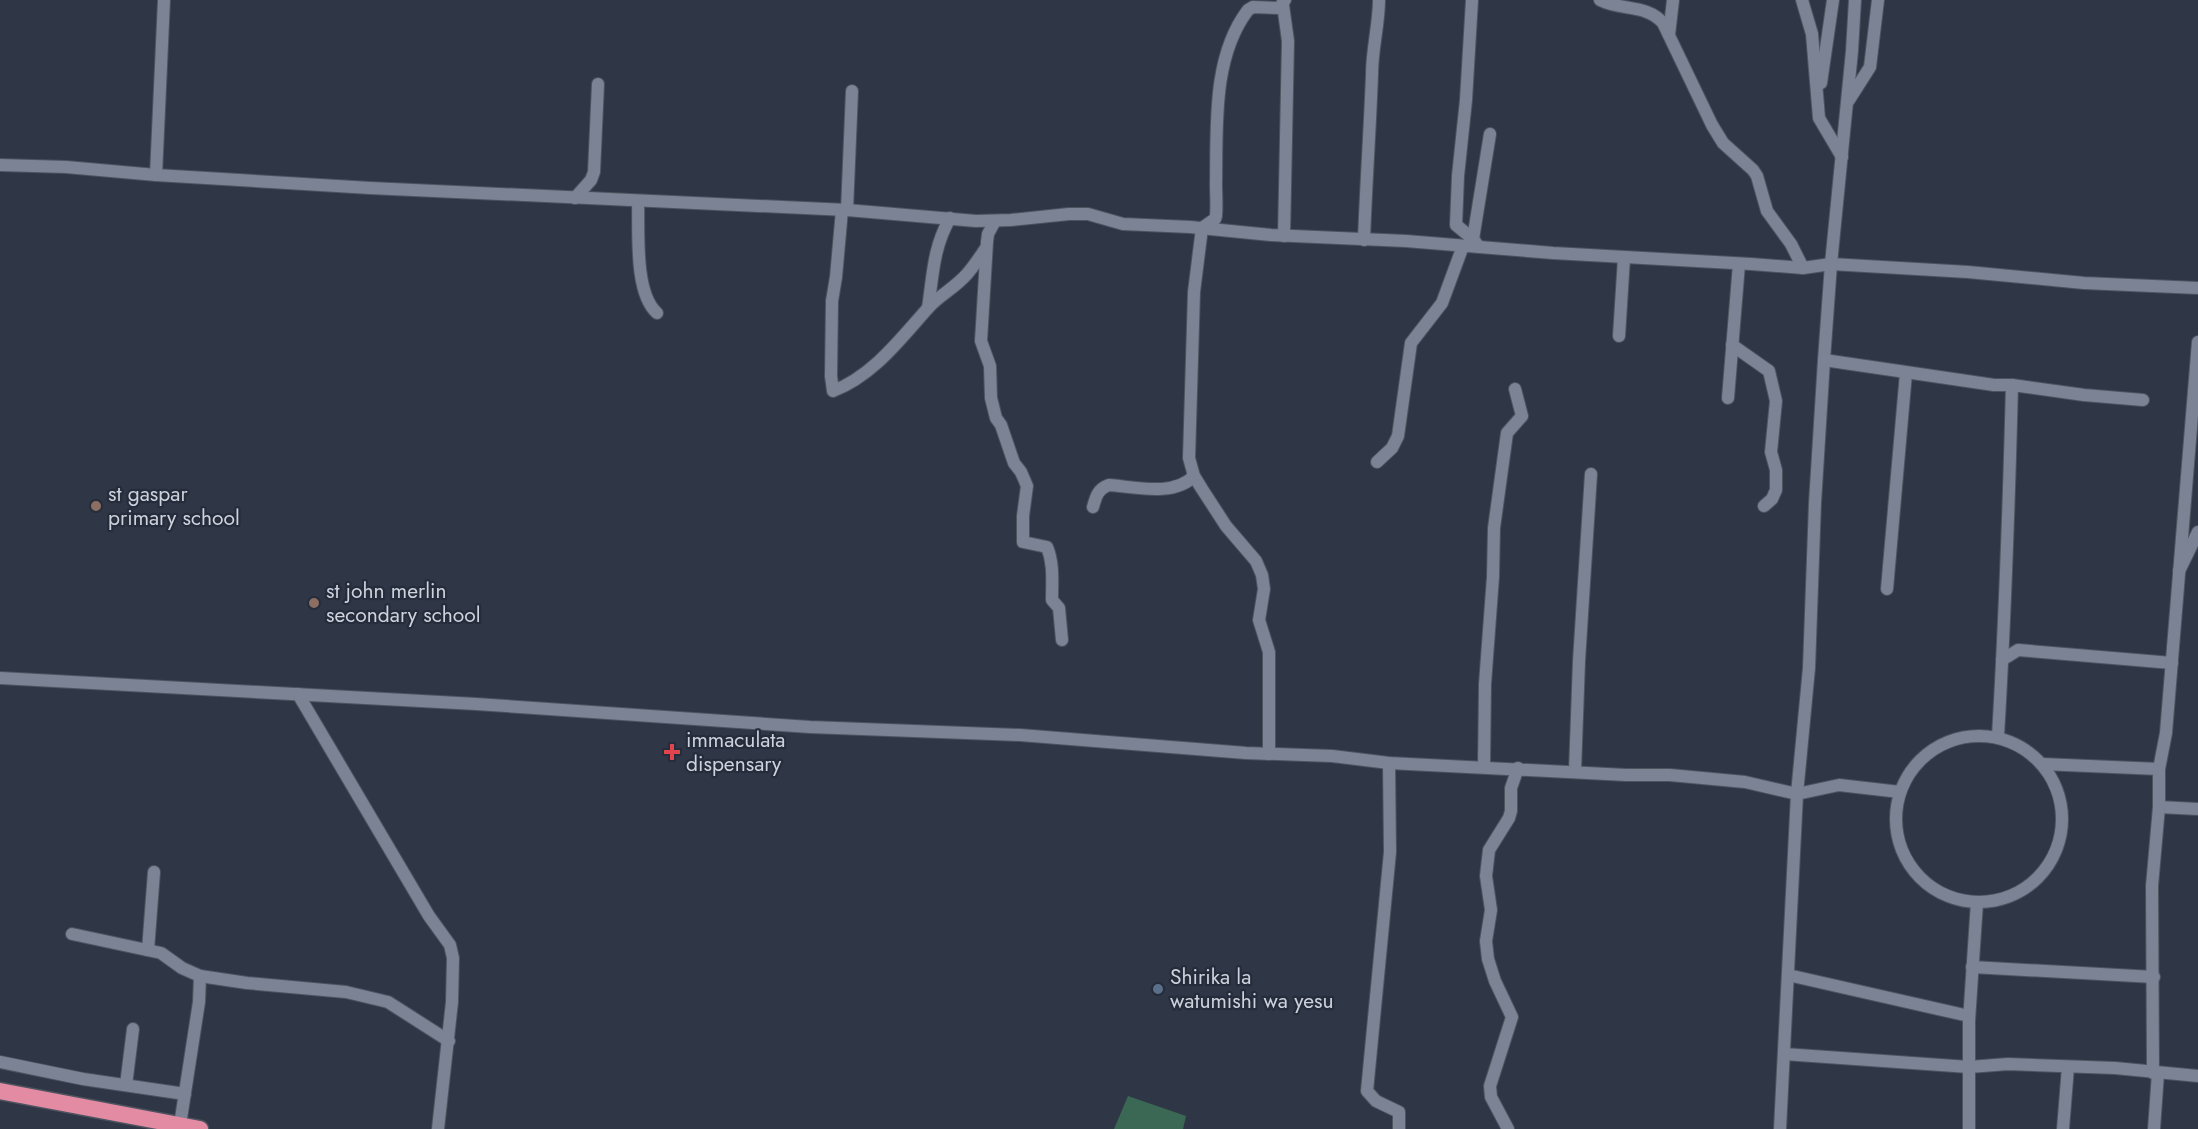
<svg xmlns="http://www.w3.org/2000/svg" width="2198" height="1129" font-family="Jost,sans-serif">
  <rect width="100%" height="100%" fill="#2f3645"/>
  <path fill="#3b6855" d="M1128,1096L1186,1116L1183,1129H1114Z"/>
  <g fill="none" stroke-linecap="round" stroke-linejoin="round">
    <g stroke="#4e5360" stroke-width="14">
      <g id="minor">
        <path d="M1472,0L1466,100L1458,176L1456,225L1473,239L1479,247"/>
        <path d="M1600,0C1621,11 1647,4 1663,23L1712,125L1723,143L1753,170L1757,176L1767,211L1791,244L1803,268"/>
        <path d="M1802,0L1812,34L1819,118L1842,157"/>
        <path d="M1283,5L1288,41L1284,236"/>
        <path d="M1669,35L1673,0"/>
        <path d="M1821,83L1833,0"/>
        <path d="M1849,100L1870,67L1878,0"/>
        <path d="M0,165L66,167L156,175L370,188L847,210L976,221L1011,220L1069,214H1088L1123,224L1190,227L1271,235L1406,241L1553,253L1751,264L1803,268L1831,264L1968,272L2084,283L2198,288"/>
        <path d="M156,175L164,0"/>
        <path d="M575,198L591,180L594,172L598,84"/>
        <path d="M638,201C639,231 634,293 657,313"/>
        <path d="M842,210L836,277L832,301L831,376L833,391C873,376 901,338 929,307C940,295 956,287 967,274C974,266 980,257 986,248"/>
        <path d="M847,210L852,91"/>
        <path d="M995,221L988,234L987,242L981,341L990,366L991,398L996,418L1001,425L1014,463L1021,472L1027,486L1023,516V542L1047,547C1054,564 1052,581 1052,600L1059,608L1062,640"/>
        <path d="M1473,239L1490,134"/>
        <path d="M1364,240C1366,184 1370,129 1372,74C1372,49 1379,24 1379,0"/>
        <path d="M928,308C933,275 933,248 950,218"/>
        <path d="M1619,336L1624,258"/>
        <path d="M1732,345L1769,371L1776,401L1771,452L1776,470V490L1772,499L1764,506"/>
        <path d="M1824,360L1994,385H2012L2084,395L2143,400"/>
        <path d="M1728,398L1739,264"/>
        <path d="M1377,462L1392,448L1398,436L1411,343L1442,303L1463,246"/>
        <path d="M1093,507C1096,496 1098,489 1109,485C1135,487 1174,497 1194,476"/>
        <path d="M2179,571L2198,532"/>
        <path d="M1887,589L1906,373"/>
        <path d="M2002,660L2018,650L2172,663"/>
        <path d="M0,678L476,704L810,727L1020,735L1246,753L1332,756L1389,763L1626,775H1670L1745,782L1797,794L1839,785L1900,792"/>
        <path d="M298,694L429,916L450,945L453,958L452,1002L438,1129"/>
        <path d="M1998,736C2005,619 2009,502 2012,385"/>
        <circle cx="1979" cy="819" r="83"/>
        <path d="M1269,754V652L1259,620L1264,589L1262,575L1256,561L1226,526L1202,489L1194,476L1189,458L1194,292L1202,228L1215,219L1216,216C1217,205 1216,194 1216,184C1217,127 1212,57 1248,10L1253,7L1279,8L1285,0"/>
        <path d="M1389,763L1390,852L1367,1091L1376,1101L1399,1112V1129"/>
        <path d="M2042,764L2159,769"/>
        <path d="M1484,767L1485,684L1493,577L1494,528L1507,433L1522,416L1515,389"/>
        <path d="M1575,771L1579,661L1591,474"/>
        <path d="M2159,807L2198,809"/>
        <path d="M72,934L161,953L182,968L200,976L199,1002L180,1125"/>
        <path d="M148,950L154,872"/>
        <path d="M1972,967L2154,977"/>
        <path d="M1788,975L1969,1016"/>
        <path d="M200,976L247,983L346,992L388,1002L449,1041"/>
        <path d="M1784,1054L1969,1067L2008,1064L2115,1068L2198,1076"/>
        <path d="M0,1062L83,1079L185,1094"/>
        <path d="M2153,1073L2152,886L2159,807V769L2166,733L2198,342"/>
        <path d="M126,1085L133,1029"/>
        <path d="M1508,1129L1491,1097L1490,1086L1512,1017L1495,981L1488,959L1486,941L1491,910L1486,876L1489,850L1509,818L1511,811V788L1518,768"/>
        <path d="M1780,1129L1797,794L1809,668L1815,503L1824,360L1831,264L1852,51L1855,0"/>
        <path d="M1969,1129V1021L1977,902"/>
        <path d="M2063,1129L2068,1067"/>
        <path d="M2154,1129L2158,1073"/>
      </g>
    </g>
    <g stroke="#4e5360" stroke-width="19">
      <path id="highway" d="M0,1091L200,1129"/>
    </g>
    <use href="#minor" stroke="#7b8395" stroke-width="12"/>
    <use href="#highway" stroke="#e38ba3" stroke-width="16"/>
  </g>
  <g fill="#8d6e63" stroke="#252c3b" stroke-width="2">
    <circle cx="96" cy="506" r="6"/>
    <circle cx="314" cy="603" r="6"/>
  </g>
  <path fill="#e0444e" stroke="#252c3b" stroke-width="2" d="M669 743h6v6h6v6h-6v6h-6v-6h-6v-6h6z"/>
  <circle fill="#5c6f8a" stroke="#252c3b" stroke-width="2" cx="1158" cy="989" r="6"/>
  <g text-anchor="middle" stroke-width="4.5" stroke-linejoin="round" paint-order="stroke">
    <g font-size="21" fill="#ced2dc" stroke="#252c3b" text-anchor="start">
      <text x="108" y="501">st gaspar<tspan x="108" dy="24">primary school</tspan></text>
      <text x="326" y="598">st john merlin<tspan x="326" dy="24">secondary school</tspan></text>
      <text x="686" y="747">immaculata<tspan x="686" dy="24">dispensary</tspan></text>
      <text x="1170" y="984">Shirika la<tspan x="1170" dy="24">watumishi wa yesu</tspan></text>
    </g>
  </g>
</svg>
